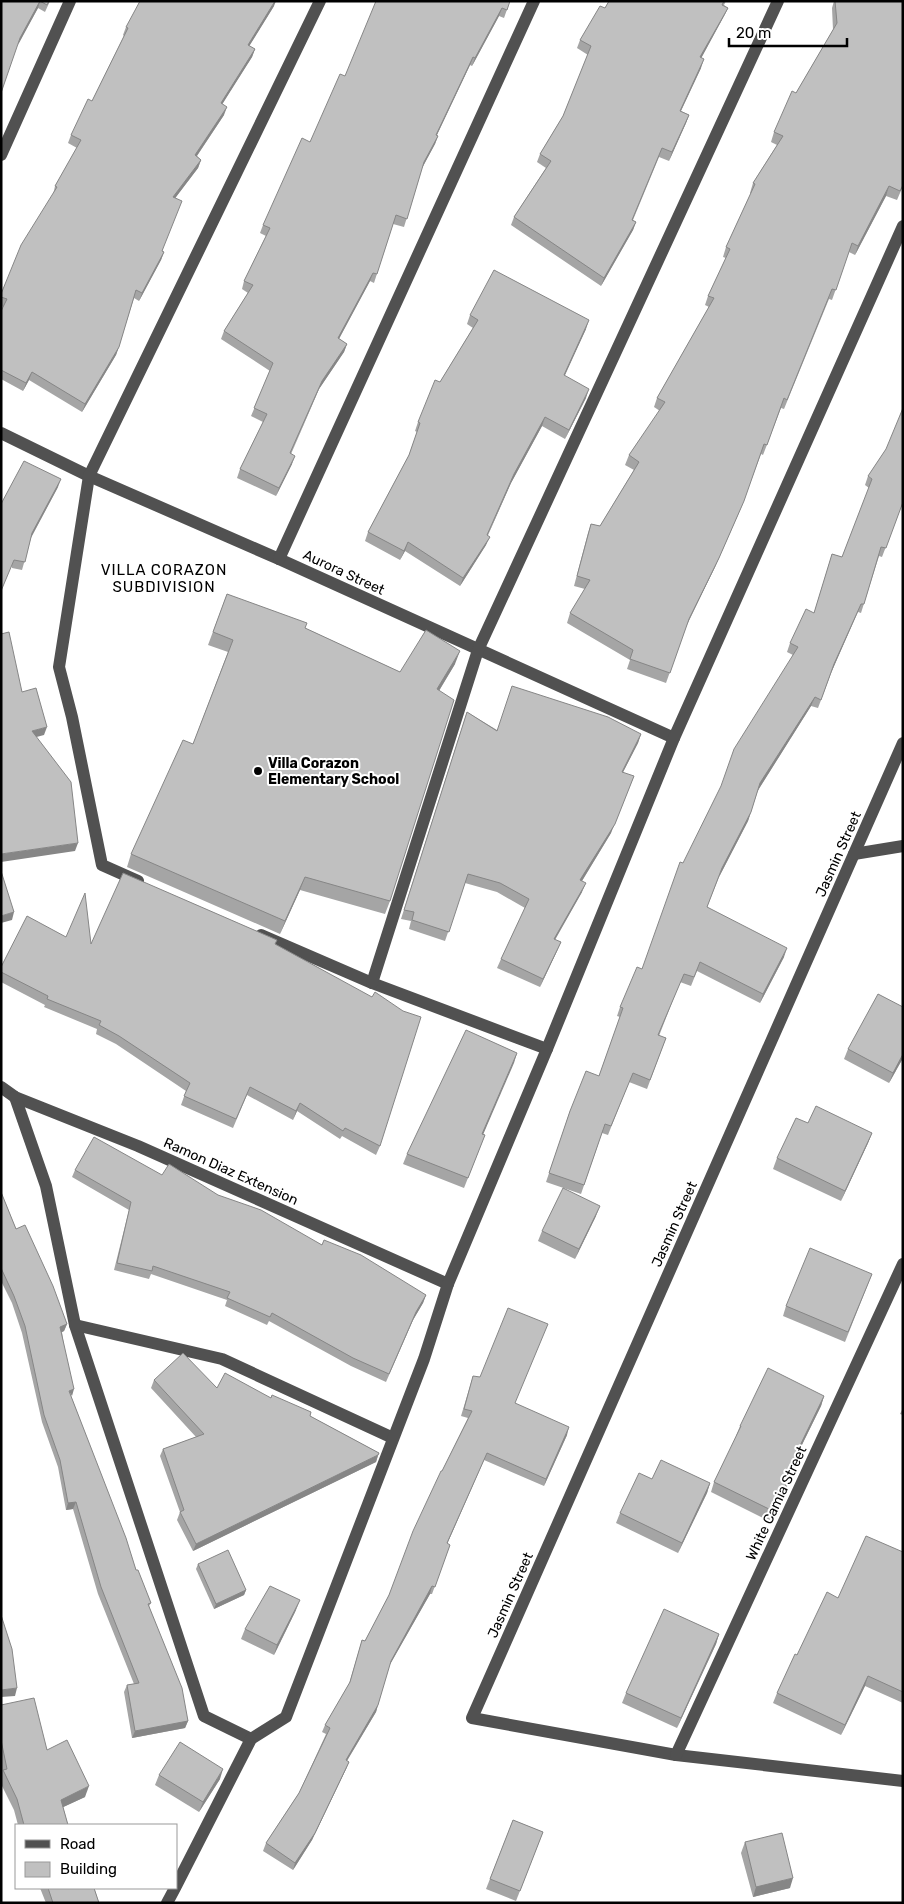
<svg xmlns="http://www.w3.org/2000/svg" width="904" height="1904" font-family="Rubik,sans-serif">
  <rect width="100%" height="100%" fill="#fff"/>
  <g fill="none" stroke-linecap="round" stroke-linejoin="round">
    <g stroke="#515151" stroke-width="12">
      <path d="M1,155L70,1"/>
      <path d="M1,433L89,476L279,559L674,738"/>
      <path d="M279,559L534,1"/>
      <path d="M903,743L472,1718L676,1755L903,1781"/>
      <path d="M854,854L903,846"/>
      <path d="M138,881L102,865L72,717L59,667L89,476L320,1"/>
      <path d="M261,935L372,983L547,1049"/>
      <path d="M372,983L478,650L778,1"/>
      <path d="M1,1087L15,1097L138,1146L448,1284"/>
      <path d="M15,1097L46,1186L75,1325L204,1716L251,1739"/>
      <path d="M75,1325L222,1359L393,1438"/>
      <path d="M676,1755L903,1264"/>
      <path d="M176,1886L251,1739L286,1717L424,1359L448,1284L547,1049L674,738L903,226"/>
      <path d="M167,1903L175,1888"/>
    </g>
  </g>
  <g fill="#a5a5a5">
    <path d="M1,1H50L45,12L38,8L18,44Z"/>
    <path d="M510,1L504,18L499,16L472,66L470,65L437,135L438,136L435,144L422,168L404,227L393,224L374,283L370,281L339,339L347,344L344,352L319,389L291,454L292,464L276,496L237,478L240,469L263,422L251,416L270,371L221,339L224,331L248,293L242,289L244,281L266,236L260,233L263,225L310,142L345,76Z"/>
    <path d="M609,1H726L724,5L728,8L724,16L701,58V68L681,111L689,115L686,123L669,161L659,157L633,220L636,222L633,230L601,286L511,225L514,217L546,168L537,162L540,154L563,116L588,55L577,48L580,40L605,8Z"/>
    <path d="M834,1H903V186L897,200L886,196L855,255L849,252L832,300L829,299L784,409L781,408L763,455L761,454L740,510L715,567L686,627L666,683L627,669L630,660L567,623L570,613L585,589L574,586L588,533L591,524L600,526L634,470L625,465L629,455L660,411L654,407L657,398L709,307L705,305L708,296L726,258L723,257L726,247L751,193H750L753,183L777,145L771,142L774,132L796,93L833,30L832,8Z"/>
    <path d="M274,6L249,46L255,49L252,57L222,104L224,115L197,156L201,160L198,168L175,198L162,251L164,252L161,260L139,301L134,298L116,355L82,412L29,380L23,391L1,379V311L3,307L1,306V294L53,195L55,186L77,148L68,143L71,135L92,101L124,36L123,35L126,27Z"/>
    <path d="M470,315L586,329L564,376L586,398L565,439L542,426L511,483L488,535L486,545L460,586L405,551L400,560L365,541L368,532L409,455L417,432L415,431L418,422L440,382L473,328L467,324Z"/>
    <path d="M868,476L903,502L882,557L879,556L861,613L858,612L831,673L818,708L811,706L758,790L748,821L719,877L707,907L784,957L760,1003L697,971L691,986L680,982L659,1036L666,1038L647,1089L629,1082L608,1135L602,1133L581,1194L546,1182L570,1111L599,1076L620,1017L617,1016L620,1007L642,969L793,655L787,652L790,643L814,613L832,554L842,557L869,488L865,485Z"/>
    <path d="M58,487L31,538L22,570L12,568L1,504Z"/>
    <path d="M227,594L305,628L400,672L455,664L439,691L390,901L385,914L300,890L280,934L127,867L131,854L193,744L228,652L208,645Z"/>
    <path d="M467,712L497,730L641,734L638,743L623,772L611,833L582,881V892L555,940L561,942L557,951L540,987L497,968L501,959L525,908L497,892L465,883L445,941L409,929L411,921L401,919Z"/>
    <path d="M66,937L91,944H275L380,1146L376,1155L342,1136L340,1139L297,1111L293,1120L247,1095L233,1128L181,1105L186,1091L116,1044L96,1034L97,1029L44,1007L45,1005L1,982V967Z"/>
    <path d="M903,1007V1058L889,1083L844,1059L848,1049Z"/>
    <path d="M517,1053L483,1134L485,1135L464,1188L403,1164L407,1154Z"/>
    <path d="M808,1123L872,1133L868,1143L841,1201L773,1169L777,1158Z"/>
    <path d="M75,1170L162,1175L218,1195L426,1295L423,1303L413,1320L386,1382L351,1366L269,1321L267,1325L225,1306L227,1300L151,1274L149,1279L114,1270L129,1210L72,1177Z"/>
    <path d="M1,1192L16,1229L67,1324L64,1331L62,1332L71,1396L136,1570L151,1603L149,1606L188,1721L185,1728L132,1738L124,1692L127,1685L134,1684L98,1594L73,1509L66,1510L58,1467L42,1422L22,1333L12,1303L1,1281Z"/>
    <path d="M596,1216L575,1259L538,1241L542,1231Z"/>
    <path d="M872,1274L845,1342L783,1316L786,1306Z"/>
    <path d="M473,1376L515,1403L567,1435L544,1486L484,1460L447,1544L450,1545L432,1594H430L389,1666L376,1712L347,1761L349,1762L346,1769L312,1840L293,1870L263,1851L266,1843L299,1793L326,1734L322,1732L325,1725L349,1684L362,1640L365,1641L389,1595L442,1471L468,1418L461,1416Z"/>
    <path d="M154,1380L217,1388L271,1398L310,1416L379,1453L376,1462L193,1551L177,1520L180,1512L160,1456L163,1449L196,1437L151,1388Z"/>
    <path d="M824,1396L821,1406L795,1459V1471L769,1521L711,1492L714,1482L737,1436H736L740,1426Z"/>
    <path d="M903,1408V1415L900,1414Z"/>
    <path d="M652,1479L710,1483L707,1493L678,1553L616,1523L620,1513Z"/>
    <path d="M903,1552V1703L865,1686L841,1735L773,1703L777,1693L797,1655L838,1598Z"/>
    <path d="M198,1564L246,1590L244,1595L214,1609L196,1569Z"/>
    <path d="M296,1610L274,1655L241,1639L245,1629Z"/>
    <path d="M719,1634L716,1644L677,1728L622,1703L626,1693Z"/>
    <path d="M1,1705L47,1750L85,1797L63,1807L68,1825H18L14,1810L1,1784V1776L2,1773L1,1767Z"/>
    <path d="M159,1775L220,1779L199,1812L155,1785Z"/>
    <path d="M513,1820L543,1832L516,1901L486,1889Z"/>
    <path d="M745,1842L790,1888L753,1897L741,1853Z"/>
    <path d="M40,1888H94L99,1903H46Z"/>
  </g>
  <g fill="#868686">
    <path d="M40,1L38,8L18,45L20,38Z"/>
    <path d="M275,1H276L274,6L245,53L248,45Z"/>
    <path d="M502,8L499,16L472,66L475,58Z"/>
    <path d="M728,8L724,16L697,66L700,57Z"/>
    <path d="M255,49L252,57L218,111L221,103Z"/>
    <path d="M473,57L470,65L433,143L436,135Z"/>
    <path d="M704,59L701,68L677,119L680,111Z"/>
    <path d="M227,107L224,115L192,163L195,155Z"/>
    <path d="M689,115L686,123L669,161L672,152Z"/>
    <path d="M438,136L435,144L421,170L424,162Z"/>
    <path d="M201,160L198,168L170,205L173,197Z"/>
    <path d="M889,186L886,196L855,255L858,246Z"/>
    <path d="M636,222L633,230L601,286L604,278Z"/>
    <path d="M164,252L161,260L139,301L142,293Z"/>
    <path d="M373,273L370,281L335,346L338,338Z"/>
    <path d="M589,320L586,329L561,384L564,375Z"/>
    <path d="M347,344L344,352L319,389L288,461L322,381Z"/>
    <path d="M119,347L116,355L82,412L85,404Z"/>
    <path d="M32,372L29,380L23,391L26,383Z"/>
    <path d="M589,389L586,398L565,439L569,430Z"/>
    <path d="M545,417L542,426L511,483L484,544L514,474Z"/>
    <path d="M295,456L292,464L276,496L279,488Z"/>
    <path d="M61,479L58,487L29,541L32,533Z"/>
    <path d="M744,501L715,567L685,628L689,619Z"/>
    <path d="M490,537L486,545L460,586L463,578Z"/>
    <path d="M408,542L405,551L400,560Z"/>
    <path d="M861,604L831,673L818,708L834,664Z"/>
    <path d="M460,651L455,664L432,702L437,689Z"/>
    <path d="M815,697L811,706L757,792L760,783Z"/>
    <path d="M47,727L44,735L29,739L32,731Z"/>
    <path d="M641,734L638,743L619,780L622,772Z"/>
    <path d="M634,776L611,833L577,889L580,880Z"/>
    <path d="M751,812L748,821L719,877L722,868Z"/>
    <path d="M78,843L75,851L1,862V854Z"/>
    <path d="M305,877L300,890L280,934L285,921Z"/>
    <path d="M586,883L582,892L550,948L554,939Z"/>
    <path d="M14,912L12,920L1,923V916Z"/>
    <path d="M561,942L557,951L540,987L543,979Z"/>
    <path d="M787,948L784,957L760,1003L763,994Z"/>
    <path d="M517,1053L514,1063L479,1144L482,1134Z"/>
    <path d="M903,1054V1058L889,1083L893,1073Z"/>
    <path d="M300,1103L297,1111L293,1120L296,1111Z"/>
    <path d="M872,1133L868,1143L841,1201L845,1191Z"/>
    <path d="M600,1206L596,1216L575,1259L579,1249Z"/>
    <path d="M426,1295L423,1303L413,1320L386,1382L416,1312Z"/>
    <path d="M67,1324L64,1331L58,1334L60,1327Z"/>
    <path d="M74,1389L72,1396L69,1391Z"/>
    <path d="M824,1396L821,1406L790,1469L794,1458Z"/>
    <path d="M569,1427L567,1435L544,1486L546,1479Z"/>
    <path d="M487,1453L484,1460L444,1551L447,1543Z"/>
    <path d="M378,1455L376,1462L193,1551L196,1544Z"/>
    <path d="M798,1461L795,1471L769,1521L773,1511Z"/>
    <path d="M710,1483L707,1493L678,1553L682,1543Z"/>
    <path d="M76,1502L73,1509L66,1510L68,1503Z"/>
    <path d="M432,1586L430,1594L388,1668L391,1661Z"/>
    <path d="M246,1590L244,1595L214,1609L216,1604Z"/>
    <path d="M300,1600L296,1610L274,1655L277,1645Z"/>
    <path d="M719,1634L716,1644L677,1728L681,1718Z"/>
    <path d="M868,1676L865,1686L841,1735L845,1725Z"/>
    <path d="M17,1688L15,1696L1,1697V1690Z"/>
    <path d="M378,1705L376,1712L343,1767L346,1760Z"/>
    <path d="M188,1721L185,1728L132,1738L135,1731Z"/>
    <path d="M349,1762L346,1769L312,1840L293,1870L295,1863Z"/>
    <path d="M223,1769L220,1779L199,1812L203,1802Z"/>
    <path d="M89,1786L85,1797L57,1810L61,1800Z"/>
    <path d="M793,1878L790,1888L753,1897L756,1887Z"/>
  </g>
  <g fill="#c0c0c0" stroke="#868686">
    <path d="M1,1H40L20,38L1,93Z"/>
    <path d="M40,1H49L47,5Z"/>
    <path d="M140,1H275L248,45L255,49L221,103L227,107L195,155L201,160L173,197L182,201L162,251L164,252L142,293L136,290L119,347L85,404L32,372L26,383L1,370V311L7,299L1,297V294L21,245L57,187L55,186L81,140L71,135L88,99L92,101L128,28L126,27Z"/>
    <path d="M376,1H510L507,10L502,8L475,58L473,57L436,135L438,136L424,162L407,219L396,215L377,274L373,273L338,338L347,344L322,381L290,453L295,456L279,488L240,469L267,414L254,408L273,363L224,331L253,285L244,281L270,228L263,225L302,138L310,142L340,74L345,76Z"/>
    <path d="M609,1H724L722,5L728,8L700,57L704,59L680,111L689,115L672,152L662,148L632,220L636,222L604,278L514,217L551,161L540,154L563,116L591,46L580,40L600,6L605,8Z"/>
    <path d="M835,1H903V185L900,191L889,186L858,246L852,243L836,290L832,289L787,400L784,398L767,445L764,444L744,501L719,558L689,619L670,673L630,659L633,650L570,613L590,580L577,576L591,524L600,526L639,462L629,455L665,402L657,398L714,298L708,296L730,249L726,247L755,184L753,183L783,136L774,132L792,91L796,93L837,23Z"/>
    <path d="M494,270L589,320L564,375L589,389L569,430L545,417L514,474L487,535L490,537L463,578L408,542L404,551L368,532L409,455L420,423L418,422L435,380L440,382L478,320L470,315Z"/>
    <path d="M903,408V502L886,548L881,547L864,604H861L834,664L821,700L815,697L760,783L751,812L722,868L707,907L787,948L763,994L700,962L694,977L684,974L658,1035L666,1038L650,1080L633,1073L611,1126L605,1124L584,1185L549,1173L570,1111L586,1071L599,1076L623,1008L620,1007L637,967L642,969L680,862L683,863L721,786L734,749L798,647L790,643L806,609L814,613L832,554L842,557L872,479L868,476L886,449Z"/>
    <path d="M24,461L61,479L32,533L25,562L14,560L1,591V504Z"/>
    <path d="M227,594L307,623L305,628L400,672L426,630L460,651L437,689L454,700L390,901L305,877L285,921L131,854L183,740L193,744L233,640L213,632Z"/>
    <path d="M9,632L22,692L36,688L47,727L32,731L71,782L78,843L1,854V634Z"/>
    <path d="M512,686L608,717L641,734L622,772L634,776L615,824L580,880L586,883L554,939L561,942L543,979L501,959L529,899L500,883L468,874L449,932L412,920L414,912L404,910L467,712L497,731Z"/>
    <path d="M1,871L14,912L1,916Z"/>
    <path d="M123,873L277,940L275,944L372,997L375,992L403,1011L421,1017L380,1146L345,1128L343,1131L300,1103L296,1111L250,1087L236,1119L184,1096L190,1083L119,1036L99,1025L101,1021L47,999L48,996L1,972V967L27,916L66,937L85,893L91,944Z"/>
    <path d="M878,994L903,1007V1054L893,1073L848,1049Z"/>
    <path d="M466,1030L517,1053L482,1134L485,1135L468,1178L407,1154Z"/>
    <path d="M816,1106L872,1133L845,1191L777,1158L796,1118L808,1123Z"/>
    <path d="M94,1137L162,1175L169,1164L218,1195L261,1210L322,1245L324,1240L361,1255L426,1295L416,1312L389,1374L353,1358L272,1313L270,1317L227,1298L230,1292L153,1266L152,1271L117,1263L131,1202L75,1170Z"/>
    <path d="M563,1188L600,1206L579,1249L542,1231Z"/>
    <path d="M1,1192L16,1229L25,1225L53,1286L67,1324L60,1327L74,1389L69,1391L126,1538L136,1570H138L151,1603L148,1604L182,1688L188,1721L135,1731L127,1685L139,1683L101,1587L76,1502L68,1503L60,1460L44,1415L25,1326L14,1296L1,1268Z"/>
    <path d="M810,1248L872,1274L848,1332L786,1306Z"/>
    <path d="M508,1308L548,1324L515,1403L569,1427L546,1479L487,1453L447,1543L450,1545L435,1587L432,1586L391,1661L378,1705L346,1760L349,1762L315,1833L295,1863L266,1843L299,1793L330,1728L325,1725L350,1682L362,1640L365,1641L389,1595L413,1531L441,1471H442L472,1411L464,1409L473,1376L480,1377Z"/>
    <path d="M183,1353L217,1388L225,1373L271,1398L272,1395L311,1412L310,1416L379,1453L378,1455L196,1544L180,1512L184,1510L163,1449L204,1434L154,1380Z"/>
    <path d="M768,1368L824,1396L794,1458L798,1461L773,1511L714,1482L741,1426H740Z"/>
    <path d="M661,1460L710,1483L682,1543L620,1513L639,1473L652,1479Z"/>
    <path d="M866,1536L903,1552V1692L868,1676L845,1725L777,1693L795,1654L797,1655L827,1592L838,1598Z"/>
    <path d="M228,1550L246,1590L216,1604L198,1564Z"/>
    <path d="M270,1586L300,1600L277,1645L245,1629Z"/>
    <path d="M664,1609L719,1634L681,1718L626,1693Z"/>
    <path d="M1,1615L12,1649L17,1688L1,1690Z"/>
    <path d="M34,1698L47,1750L67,1740L89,1786L61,1800L68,1825H24L17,1799L3,1770L7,1769L1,1740V1705Z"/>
    <path d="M180,1742L223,1769L203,1802L159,1775Z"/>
    <path d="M513,1820L543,1832L520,1891L490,1879Z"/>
    <path d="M782,1833L793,1878L756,1887L745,1842Z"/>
    <path d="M48,1888H94L99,1903H53Z"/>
  </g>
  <circle fill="#000" stroke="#fff" stroke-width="2" cx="258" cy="771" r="5"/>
  <g text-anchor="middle" stroke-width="4" stroke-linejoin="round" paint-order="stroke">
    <g font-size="14" fill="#000" stroke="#fff">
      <text transform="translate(344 572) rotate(25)" y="5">Aurora Street</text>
      <text transform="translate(838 854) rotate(-66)" y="5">Jasmin Street</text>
      <text transform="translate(231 1171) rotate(24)" y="5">Ramon Diaz Extension</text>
      <text transform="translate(674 1224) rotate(-66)" y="5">Jasmin Street</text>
      <text transform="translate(776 1503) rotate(-65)" y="5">White Camia Street</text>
      <text transform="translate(510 1595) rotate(-66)" y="5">Jasmin Street</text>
    </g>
    <g font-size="14" font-weight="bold" fill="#000" stroke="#fff" text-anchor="start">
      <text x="268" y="768">Villa Corazon<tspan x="268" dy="16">Elementary School</tspan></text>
    </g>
    <g font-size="15" letter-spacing="1" fill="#000" stroke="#fff">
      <text x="164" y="575">VILLA CORAZON<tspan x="164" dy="17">SUBDIVISION</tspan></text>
    </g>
  </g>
  <rect width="904" height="1904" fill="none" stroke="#000000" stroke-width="5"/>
  <rect x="15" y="1824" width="162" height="65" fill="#ffffff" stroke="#999999"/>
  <rect x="25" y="1840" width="25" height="8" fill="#515151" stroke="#999999"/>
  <text x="60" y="1849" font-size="15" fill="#000000">Road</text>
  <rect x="25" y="1862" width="25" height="15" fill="#c0c0c0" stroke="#999999"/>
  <text x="60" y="1874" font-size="15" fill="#000000">Building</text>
  <path d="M729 38v8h118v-8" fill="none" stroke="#000000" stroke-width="2.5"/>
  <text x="736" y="38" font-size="15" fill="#000000" stroke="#ffffff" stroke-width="4" paint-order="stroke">20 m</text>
</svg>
